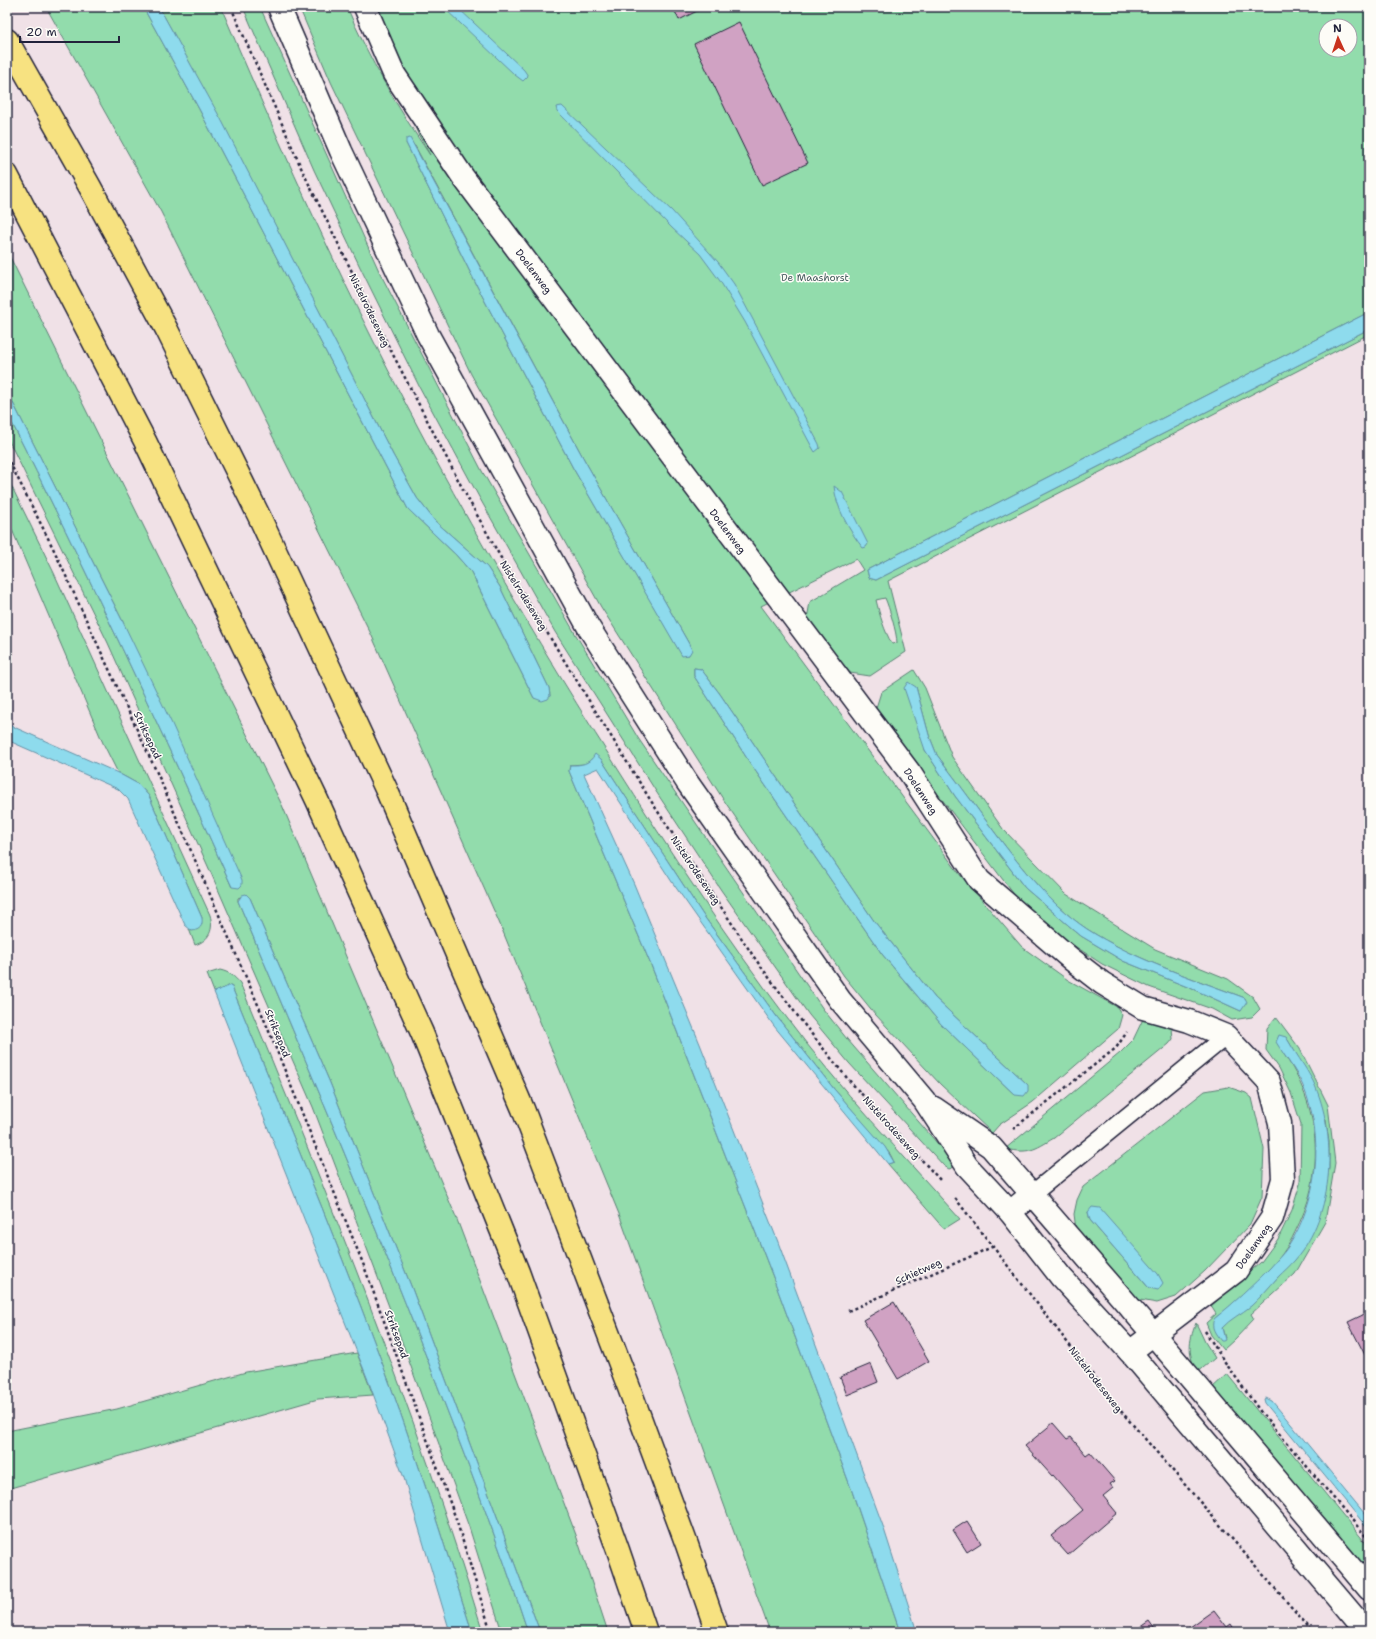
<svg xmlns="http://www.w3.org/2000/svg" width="1376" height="1639" font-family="'Shantell Sans',sans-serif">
  <rect width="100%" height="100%" fill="#f0e1e7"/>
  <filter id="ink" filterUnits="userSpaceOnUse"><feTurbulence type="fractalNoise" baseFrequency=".025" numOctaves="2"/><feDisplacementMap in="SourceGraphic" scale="8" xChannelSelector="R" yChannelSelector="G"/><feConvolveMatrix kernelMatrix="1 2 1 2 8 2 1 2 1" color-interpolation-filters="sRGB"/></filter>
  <g filter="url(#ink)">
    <g fill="#92dcac" stroke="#5a7f74" fill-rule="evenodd">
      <path d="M46,7H143L199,109L408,509L456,555L471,572L534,698L550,696L549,688L500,587L487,567L435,521L417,498L393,455L223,124L159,7H221C259,97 299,187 341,275C422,443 514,606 614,763C669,850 725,936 787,1018C839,1088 902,1154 960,1219L944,1229L888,1164L894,1162L890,1154L834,1089L777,1017L703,915L601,759H592L585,764L570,765L569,771L651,965L773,1277L852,1491L900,1632H770L619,1214L499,922L371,634L161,212Z"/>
      <path d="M243,7H260L379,271L482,471L576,635L638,738L823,1009L847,1039L957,1166L949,1169L944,1166L849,1063L809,1015L721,890L657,793L555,632L479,497L419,386L360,267L314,170Z"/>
      <path d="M299,7H347C369,59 398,109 430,155L418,134L365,7H1369V312L867,570L869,578L876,580L1369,329V334L888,581L906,652L870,676L850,673L807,619L810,602L863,570L856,559L761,606L961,876L1022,947L1068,980L1117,1007L1122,1015L1118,1029L1033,1102L999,1125L992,1133L940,1084L875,1014L844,976L723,799L601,607L471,374L331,82ZM1326,26H1350V50H1326ZM406,143L415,146L585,461L689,644V655H682L573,468L477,286ZM885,598C889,607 897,633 897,643L892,644C884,630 880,616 876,600ZM694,668L701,669L720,694L874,921L935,998L1028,1085L1015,1095L941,1024L882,954L750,763L694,676Z"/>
      <path d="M7,251L282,805L456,1217L576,1535L608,1632H540L411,1286L330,1083L250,898L246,895L238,898V901C303,1054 368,1206 428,1361C463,1451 498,1541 528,1632H502L469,1527L393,1317L313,1107L211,873L108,643L7,437V413C86,569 160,727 232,887L123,622L7,391Z"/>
      <path d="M7,477L54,573L210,915C214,929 210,940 195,945L189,929L192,931L202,918L149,796L138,784L118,773L103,743L7,518Z"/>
      <path d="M914,670L925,688L952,757L1003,829L1066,894L1155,949L1228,979L1253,997L1260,1009L1252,1017L1232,1020L1212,1009L1149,987L1102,964L1064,939L1016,897L875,711L881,692ZM916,687L929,735L937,755C953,776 969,797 984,818C1014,858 1045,901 1087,929C1135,960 1192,978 1245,998L1241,1011L1195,990L1123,961L1081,936L1025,888L955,796L925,750Z"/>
      <path d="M220,970C229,972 234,976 240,983C328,1196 416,1411 483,1632H472C442,1538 413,1444 378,1352C332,1229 281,1107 231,985L214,992L207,974Z"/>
      <path d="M1144,1017L1172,1028L1173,1039L1169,1044L1054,1138C1034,1150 1029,1154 1005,1149L1120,1053L1133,1040Z"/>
      <path d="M1276,1017L1300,1049L1328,1105L1335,1163L1325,1222L1295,1274L1251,1314L1254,1319L1234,1340L1223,1350L1211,1335L1206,1323L1216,1314L1211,1306L1261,1262L1278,1239L1292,1210L1300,1184L1301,1124L1291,1093L1279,1068L1266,1050L1267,1028ZM1286,1037L1296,1054L1326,1120L1329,1142V1168L1324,1201L1279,1276L1251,1305L1227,1322L1222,1328L1225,1338L1216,1334L1214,1319C1239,1299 1270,1274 1287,1247C1291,1241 1294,1234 1297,1228C1326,1170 1320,1106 1283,1053Z"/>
      <path d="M1228,1087L1246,1093L1252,1098L1264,1149L1262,1197L1250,1224L1205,1271L1176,1297L1157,1303L1140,1300L1131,1296L1076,1230L1074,1214L1077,1200L1083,1187L1205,1091ZM1088,1212L1149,1288L1090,1220Z"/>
      <path d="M1196,1323L1205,1342L1215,1358L1197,1373C1188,1354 1188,1343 1196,1323Z"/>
      <path d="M357,1353L373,1395L318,1399L7,1489V1431L117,1409L246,1372Z"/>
      <path d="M1227,1374L1369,1547V1575L1210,1390Z"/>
    </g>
    <g fill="#8edbed" stroke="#6391a6">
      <path d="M143,7H159L222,121L393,455L417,498L435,521L487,567L500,587L549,688L550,696L548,699L542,701L534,698L471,572L456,555L408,509L199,109Z"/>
      <path d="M443,7H457L524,70L528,76L523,81L515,75Z"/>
      <path d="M562,106L672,211L718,262L734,284L819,444L820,448L815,452L812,447L745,322L720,281L700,254L672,228L557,111L556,107Z"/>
      <path d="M410,138L585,461L689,644L692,650L689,655L682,656L573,468L477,286L406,143V139Z"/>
      <path d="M1369,312V329L876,580L869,578L867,570Z"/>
      <path d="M7,391L123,622L172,724L242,880V885L239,888L232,887C160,727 86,569 7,413Z"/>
      <path d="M834,486L842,492L868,544L866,547L863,548C849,531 836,507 834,486Z"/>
      <path d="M694,668L701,669L720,694L874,921L935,998L1028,1085V1091L1024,1096L1015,1095L941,1024L882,954L750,763L694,676Z"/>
      <path d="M908,682L916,687L929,735L937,755C953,776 969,797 984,818C1014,858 1045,901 1087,929C1135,960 1192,978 1245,998L1247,1002L1241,1011L1195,990L1123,961L1081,936L1025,888L955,796L925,750L904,688Z"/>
      <path d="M7,724L118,773L138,784L149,796L202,918C203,926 200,930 192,931L185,925L128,799L118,789L7,740Z"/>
      <path d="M595,754L601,759L703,915L777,1017L834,1089L885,1147L894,1162L888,1164L774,1026L672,882L598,768L584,774L634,884L700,1044L778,1242L883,1526L917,1632H900L852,1491L773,1277L651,965L569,771L570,765C581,765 589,765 595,754Z"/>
      <path d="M246,894L250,898L330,1083L411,1286L540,1632H528C498,1541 463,1451 428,1361C368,1206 303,1054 238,901L242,895Z"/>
      <path d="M231,985C281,1107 332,1229 378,1352C413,1444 442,1538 472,1632H450L404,1478L368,1380L214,992Z"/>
      <path d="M1279,1035L1286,1037C1294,1051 1305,1066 1313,1081C1338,1135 1335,1214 1295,1260C1290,1266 1284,1271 1278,1277C1269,1287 1261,1297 1251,1306C1241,1314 1230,1319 1222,1328L1225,1340L1223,1341H1221C1216,1334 1210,1328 1214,1319C1234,1303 1252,1286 1270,1268C1276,1261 1283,1254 1288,1247C1318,1201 1325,1137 1303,1086C1296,1070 1285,1057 1276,1042Z"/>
      <path d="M1092,1207L1100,1208L1158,1274L1163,1283L1158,1290L1149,1288L1090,1220L1088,1212Z"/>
      <path d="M1266,1398L1272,1401L1369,1519V1530L1265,1403L1264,1399Z"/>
    </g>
    <g fill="#d0a2c3" stroke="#22223b">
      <path d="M673,7H705L679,20Z"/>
      <path d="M739,22L808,163L762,185L694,44Z"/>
      <path d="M894,1302L929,1361L898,1379L863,1320Z"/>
      <path d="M1369,1312V1353L1365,1355L1348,1322Z"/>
      <path d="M871,1364L878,1382L847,1395L840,1377Z"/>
      <path d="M1053,1423L1067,1439L1071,1437L1086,1455L1090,1452L1115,1481L1110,1484L1113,1488L1103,1496L1117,1513L1068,1555L1051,1536L1083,1510L1053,1475L1052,1476L1025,1446Z"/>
      <path d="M967,1521L981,1543L967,1552L953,1530Z"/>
      <path d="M1214,1610L1227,1627L1231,1624L1236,1632H1183Z"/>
      <path d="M1149,1621L1157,1632H1133Z"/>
    </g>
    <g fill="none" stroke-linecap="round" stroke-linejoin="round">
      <g stroke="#22223b" stroke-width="20">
        <path id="service" d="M1031,1195L1226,1036"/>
      </g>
      <g stroke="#22223b" stroke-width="25">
        <g id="minor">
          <path d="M365,7L394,74L463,177L910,773L979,880L1071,959L1102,983L1143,1008L1189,1021L1226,1036L1269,1082L1280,1123L1283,1179L1272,1218L1236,1271L1130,1352"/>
          <path d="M1010,1212L1031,1195"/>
        </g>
      </g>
      <g stroke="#22223b" stroke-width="25">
        <g id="tertiary">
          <path d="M279,7L341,151L428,335L589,628L687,782L840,1000L924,1100L967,1166L1010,1212L1061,1277L1130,1352L1367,1632"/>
          <path d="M934,1108L991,1147L1154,1335L1369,1589"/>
        </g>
      </g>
      <g stroke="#22223b" stroke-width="25">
        <g id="motorway">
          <path d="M7,40L90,187L167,330L259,516L387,791L523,1109L628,1385L687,1545L717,1632"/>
          <path d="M7,175L145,441L317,800L422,1033L518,1272L618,1550L646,1632"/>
        </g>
      </g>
      <g stroke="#22223b" stroke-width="2.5" stroke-dasharray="3 3" stroke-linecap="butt">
        <path d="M231,7L303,172L388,345L467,497L501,558L651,801L756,960L806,1027L847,1078L940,1180"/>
        <path d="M7,457L53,548L158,775L262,1014L364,1266L456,1519L491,1632"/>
        <path d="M1013,1129L1116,1048L1127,1032"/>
        <path d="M955,1198L1120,1410L1313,1632"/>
        <path d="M848,1311L994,1246"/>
        <path d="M1205,1331L1222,1358L1260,1411L1369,1540"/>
      </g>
      <use href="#service" stroke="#fdfcf7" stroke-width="17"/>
      <use href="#minor" stroke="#fdfcf7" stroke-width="22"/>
      <use href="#tertiary" stroke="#fdfcf7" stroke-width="22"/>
      <use href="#motorway" stroke="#f7e281" stroke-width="22"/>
    </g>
  </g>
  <g text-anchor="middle" stroke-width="3" stroke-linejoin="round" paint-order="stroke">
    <g font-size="10" fill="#22223b" stroke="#fdfcf7">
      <text transform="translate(534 271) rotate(53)" y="4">Doelenweg</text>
      <text transform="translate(370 310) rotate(64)" y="4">Nistelrodeseweg</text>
      <text transform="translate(728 531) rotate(53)" y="4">Doelenweg</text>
      <text transform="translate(524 595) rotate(58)" y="4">Nistelrodeseweg</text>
      <text transform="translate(148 735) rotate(65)" y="4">Striksepad</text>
      <text transform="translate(921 791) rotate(57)" y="4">Doelenweg</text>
      <text transform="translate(696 870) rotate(56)" y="4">Nistelrodeseweg</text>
      <text transform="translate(278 1033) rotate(68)" y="4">Striksepad</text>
      <text transform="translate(892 1127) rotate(48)" y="4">Nistelrodeseweg</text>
      <text transform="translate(1253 1246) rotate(-55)" y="4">Doelenweg</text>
      <text transform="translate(918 1271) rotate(-24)" y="4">Schietweg</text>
      <text transform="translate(397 1334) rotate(70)" y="4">Striksepad</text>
      <text transform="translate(1096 1379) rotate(52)" y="4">Nistelrodeseweg</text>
    </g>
    <g font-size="10" fill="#445a5d" stroke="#fdfcf7">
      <text x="815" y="281">De Maashorst</text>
    </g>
  </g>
  <rect width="1376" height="1639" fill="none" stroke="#fdfcf7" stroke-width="24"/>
  <rect x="12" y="12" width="1352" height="1615" fill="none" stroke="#22223b" stroke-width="1.5" filter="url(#ink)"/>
  <g transform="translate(1338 38) rotate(357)"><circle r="19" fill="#fdfcf7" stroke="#a5a5ac"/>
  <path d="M0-3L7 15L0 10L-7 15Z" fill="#c8321e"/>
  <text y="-6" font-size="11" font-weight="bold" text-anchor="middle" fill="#22223b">N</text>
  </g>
  <path d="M20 36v6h99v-6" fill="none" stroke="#22223b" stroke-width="2"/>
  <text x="26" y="36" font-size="12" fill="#22223b" stroke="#fdfcf7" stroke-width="3" paint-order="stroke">20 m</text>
</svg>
